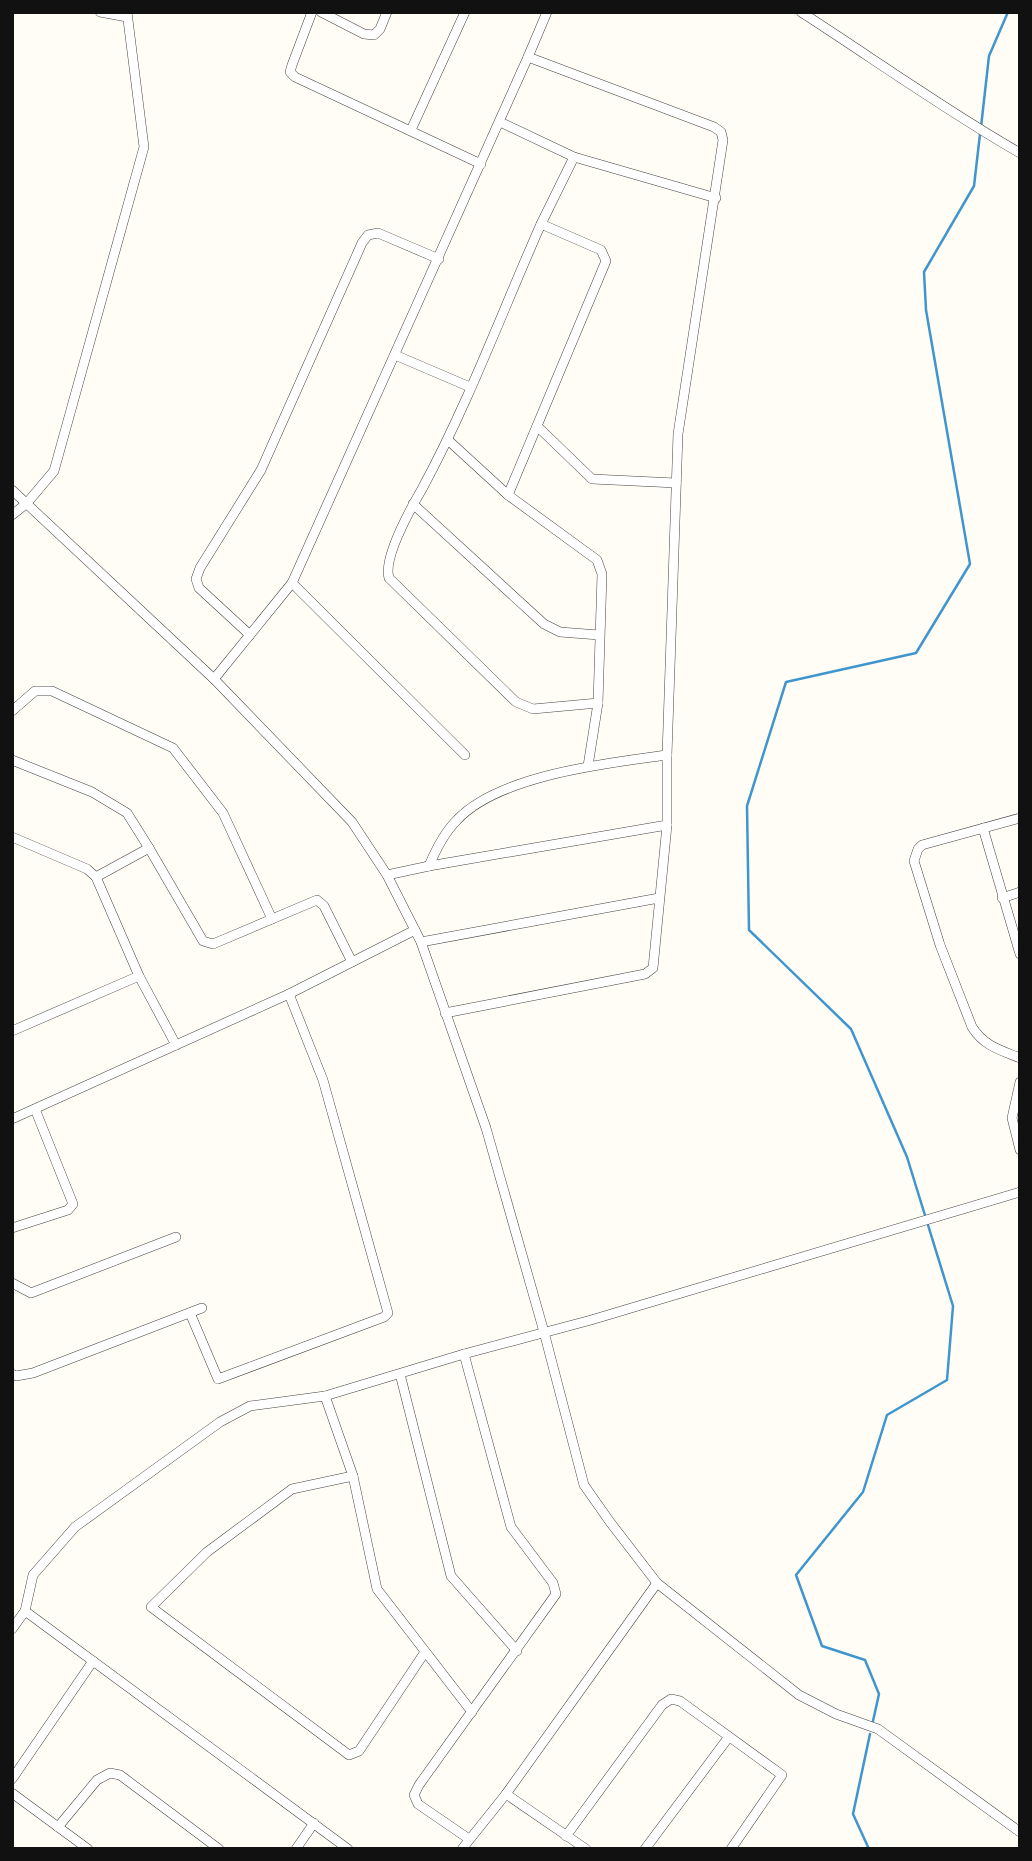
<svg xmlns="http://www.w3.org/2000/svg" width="1032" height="1861" font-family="'Noto Serif',serif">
  <rect width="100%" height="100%" fill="#fffdf5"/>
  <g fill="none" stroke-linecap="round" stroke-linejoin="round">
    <g stroke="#3f96cf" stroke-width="2.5">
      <path d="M981,127L989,56L1008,12"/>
      <path d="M873,1721L879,1694L865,1660L822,1646L796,1575L863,1492L887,1415L947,1380L953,1306L907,1157L851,1029L749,930L747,806L786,682L916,653L970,564L926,310L924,272L974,186L980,134"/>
      <path d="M869,1849L853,1814L870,1734"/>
    </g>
    <g stroke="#444" stroke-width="10">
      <g id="street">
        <path d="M100,12L127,17"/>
        <path d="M312,12L292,65L290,72L295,77L481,164"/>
        <path d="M321,12L364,34L374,35L380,29L387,12"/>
        <path d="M801,12C874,59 945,110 1020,153"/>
        <path d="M528,57L547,12"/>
        <path d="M500,122L574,157L716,198"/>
        <path d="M411,130L465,12"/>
        <path d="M541,224L601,250L606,261L508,495L597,560L602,574L598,703L533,709L516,702L389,578C383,558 411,508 422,489C468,404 502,312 541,224Z"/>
        <path d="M541,224L574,157"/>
        <path d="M395,355L470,387"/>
        <path d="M537,426L592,479L676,483"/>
        <path d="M448,440L508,495"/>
        <path d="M12,490L214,679L352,822L387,875L421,942L486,1128L544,1332L584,1485L610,1522L657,1583L799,1695L836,1714L878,1729L1020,1832"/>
        <path d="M413,504L544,624L560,632L599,635"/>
        <path d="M12,515L27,503L54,471L144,147L127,12"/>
        <path d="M292,583L465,755"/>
        <path d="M250,635L199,588L196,579L200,568L261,470L362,243L368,235L378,233L439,259"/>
        <path d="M214,679L292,583L528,57L714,127L721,132L723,140L678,434L667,755V825L653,968L645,974L445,1013"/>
        <path d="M12,711L35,691H52L173,748L223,813L272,919"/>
        <path d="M12,760L92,792L127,813L149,848"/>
        <path d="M588,766L598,703"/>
        <path d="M1020,818L922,845L918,849L914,861L940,945L972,1027C984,1046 1000,1050 1020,1058"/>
        <path d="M983,828L1020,954"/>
        <path d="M12,837L87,869L96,877L139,976L176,1045"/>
        <path d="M429,866C436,849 444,833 457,820C499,775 608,763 667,755"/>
        <path d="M387,875L429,866L667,825"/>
        <path d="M96,877L149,848L203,941L213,944L317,900L324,906L352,962"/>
        <path d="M1002,898L1020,892"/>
        <path d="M421,942L659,898"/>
        <path d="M12,1031L139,976"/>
        <path d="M1020,1082L1012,1118L1020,1150"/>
        <path d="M12,1119L289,994L415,930"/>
        <path d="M12,1228L68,1210L73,1204L35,1109"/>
        <path d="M12,1283L31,1293L176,1237"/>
        <path d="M190,1313L218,1379L384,1317L388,1313L323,1080L289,994"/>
        <path d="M464,1354L511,1527L553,1583L556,1594L419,1785L414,1795L418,1804L469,1839"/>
        <path d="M12,1374L16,1376L33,1373L202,1308"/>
        <path d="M400,1374L451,1576L517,1651"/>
        <path d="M325,1396L353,1476L377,1589L472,1712"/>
        <path d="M353,1476L292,1489L207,1552L151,1607L349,1755L359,1751L425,1652"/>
        <path d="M25,1611L348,1849"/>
        <path d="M12,1629L25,1611L33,1575L75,1527L220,1422L250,1406L325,1396L464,1354L591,1320L1020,1192"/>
        <path d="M12,1779L93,1661"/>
        <path d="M12,1793L88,1849"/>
        <path d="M506,1794L586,1849"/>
        <path d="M58,1827L97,1780L110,1773L120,1775L219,1849"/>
        <path d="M566,1836L662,1705L671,1699L680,1701L782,1775L731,1849"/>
        <path d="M296,1849L314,1823"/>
        <path d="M462,1849L506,1794L657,1583"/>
        <path d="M645,1849L728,1738"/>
      </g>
    </g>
    <use href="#street" stroke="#fff" stroke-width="9"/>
  </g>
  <rect width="1032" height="1861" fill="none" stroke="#111111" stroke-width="28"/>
</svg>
